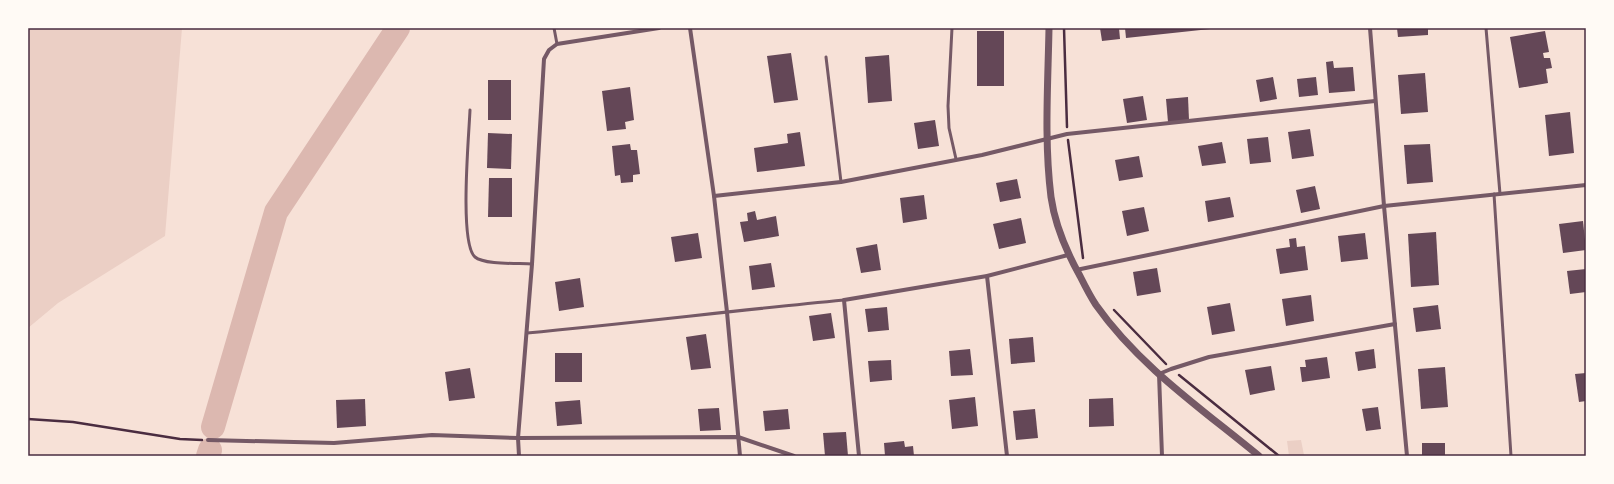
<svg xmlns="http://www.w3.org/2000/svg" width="1614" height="484" font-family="Roboto,sans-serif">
  <rect width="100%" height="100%" fill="#f7e1d7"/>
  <g fill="#ebcfc5">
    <path d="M28,28H182L165,236L58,303L28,328Z"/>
    <path d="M1301,440L1304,455L1289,456L1287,441Z"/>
  </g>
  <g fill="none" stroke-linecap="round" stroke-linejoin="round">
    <g stroke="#dcb8b0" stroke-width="24">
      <path d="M213,427L276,212L398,28"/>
      <path d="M208,456L210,450"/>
    </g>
  </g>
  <g fill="#644757">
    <path d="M1100,28H1119L1120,39L1102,41Z"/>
    <path d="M1125,28H1210V29L1126,38Z"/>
    <path d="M1397,28H1428V35L1398,37Z"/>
    <rect x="977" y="31" width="27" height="55"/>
    <path d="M1545,31L1549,52L1543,53L1544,58H1550L1552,68L1546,69L1548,83L1519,88L1510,37Z"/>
    <path d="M791,53L798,100L774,103L767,56Z"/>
    <path d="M889,55L892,101L868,103L865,57Z"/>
    <path d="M1333,61L1334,68L1353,67L1355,91L1329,93L1326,62Z"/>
    <path d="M1425,73L1428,112L1401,114L1398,75Z"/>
    <path d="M1273,77L1277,99L1260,102L1256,80Z"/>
    <path d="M1316,77L1318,95L1299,97L1297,79Z"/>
    <rect x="488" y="80" width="23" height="40"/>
    <path d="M630,87L634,120L625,122L626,129L607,131L602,91Z"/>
    <path d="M1143,96L1147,120L1127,123L1123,99Z"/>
    <path d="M1188,97L1189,120L1168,122L1166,99Z"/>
    <path d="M1570,112L1574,153L1549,156L1545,115Z"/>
    <path d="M935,120L939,146L918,149L914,123Z"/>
    <path d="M1310,129L1314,156L1292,159L1288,132Z"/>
    <path d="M800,132L805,166L757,172L754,148L788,143L787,134Z"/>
    <path d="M488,133L512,134L511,169L487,168Z"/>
    <path d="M1268,137L1271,162L1250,164L1247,139Z"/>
    <path d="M1222,142L1226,163L1202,166L1198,146Z"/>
    <path d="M630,144L631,150H637L640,174L633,175V182L621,183L620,175L615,176L612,146Z"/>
    <path d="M1430,144L1433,182L1407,184L1404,145Z"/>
    <path d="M1139,156L1143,177L1119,181L1115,160Z"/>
    <path d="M489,178H512V217H488Z"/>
    <path d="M1017,179L1021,198L1000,202L996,183Z"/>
    <path d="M1315,186L1320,209L1301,213L1296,190Z"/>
    <path d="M924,195L927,219L903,223L900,198Z"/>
    <path d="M1230,197L1234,217L1208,222L1205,201Z"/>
    <path d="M1144,207L1149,231L1127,236L1122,211Z"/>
    <path d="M755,211L757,220L776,216L779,236L744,242L740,222L748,221L747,213Z"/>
    <path d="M1021,218L1026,243L999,249L993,224Z"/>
    <path d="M1583,221L1586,250L1563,253L1559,224Z"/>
    <path d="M1436,232L1439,285L1411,287L1408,234Z"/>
    <path d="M698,233L702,258L675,262L671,237Z"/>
    <path d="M1365,233L1368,259L1341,262L1338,236Z"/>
    <path d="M1296,238L1297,247L1305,246L1308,270L1280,274L1276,249L1290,247L1289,239Z"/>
    <path d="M877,244L881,270L861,273L856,248Z"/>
    <path d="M771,263L775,287L752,290L749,266Z"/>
    <path d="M1157,268L1161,292L1137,296L1133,272Z"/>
    <path d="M1586,269V292L1570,294L1567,271Z"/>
    <path d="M580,278L584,307L559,311L555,282Z"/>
    <path d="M1311,295L1314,321L1286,326L1282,299Z"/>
    <path d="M1230,303L1235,331L1212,335L1207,307Z"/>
    <path d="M1438,305L1441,329L1416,332L1413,308Z"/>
    <path d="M887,307L889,330L868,332L865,309Z"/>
    <path d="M831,313L835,338L813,341L809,316Z"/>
    <path d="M706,334L711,368L691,370L686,337Z"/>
    <path d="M1033,337L1035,362L1011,364L1009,339Z"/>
    <path d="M970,349L973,375L951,376L949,351Z"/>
    <path d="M1374,349L1376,368L1358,371L1355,352Z"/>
    <rect x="555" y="353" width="27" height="29"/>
    <path d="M1327,357L1330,378L1302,382L1300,367H1306L1305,360Z"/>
    <path d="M891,360L892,380L870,382L868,361Z"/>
    <path d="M1271,366L1275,390L1250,395L1245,370Z"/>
    <path d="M1445,367L1448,407L1421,409L1418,369Z"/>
    <path d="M470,368L475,398L449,401L445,372Z"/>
    <path d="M1586,373V401L1579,402L1575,374Z"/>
    <path d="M975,397L978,426L952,429L949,400Z"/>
    <path d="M1113,398L1114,426L1089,427V399Z"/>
    <path d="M365,399L366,426L337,428L336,400Z"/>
    <path d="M580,400L582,424L557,426L555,402Z"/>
    <path d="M1378,407L1381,429L1366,431L1362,409Z"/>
    <path d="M719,408L721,430L700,431L698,409Z"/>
    <path d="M788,409L790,429L765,431L763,411Z"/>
    <path d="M1035,409L1038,438L1016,440L1013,411Z"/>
    <path d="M846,432L848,456H825L823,433Z"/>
    <path d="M904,441L905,447L913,446L914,456H885L884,443Z"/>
    <rect x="1422" y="443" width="23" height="13"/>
  </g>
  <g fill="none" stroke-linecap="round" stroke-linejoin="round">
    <g stroke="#4a2c40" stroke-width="2.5">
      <path d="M1064,28L1067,127"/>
      <path d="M1068,140L1083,258"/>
      <path d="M1114,310L1166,364"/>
      <path d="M1179,375L1279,456"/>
      <path d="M28,419L73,422L180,439L202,440"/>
    </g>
    <g stroke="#755966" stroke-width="3">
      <path d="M554,28L557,44"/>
      <path d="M952,28L948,106L949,128L956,159"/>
      <path d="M1486,28L1500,194"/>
      <path d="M826,57L841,182"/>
      <path d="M470,110C469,135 459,243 475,257C484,265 520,263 532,264"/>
      <path d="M1494,194L1511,456"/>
      <path d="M527,333C633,323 739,310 844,300"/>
    </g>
    <g stroke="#755966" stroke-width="4">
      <path d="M690,28L714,196L727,312L740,456"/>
      <path d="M1370,28L1384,206L1407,456"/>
      <path d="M714,196L841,182L982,155L1067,134L1375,101"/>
      <path d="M1076,270L1384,206L1586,185"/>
      <path d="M987,276L1007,456"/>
      <path d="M208,440L334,443L432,435L518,438L738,437L794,456"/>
      <path d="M519,456L518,438L532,264L544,59L549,50L557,44L659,28"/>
      <path d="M859,456L844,300L987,276L1068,255"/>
      <path d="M1162,456L1159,374L1171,369L1209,357L1395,324"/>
    </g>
    <path stroke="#755966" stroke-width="7" d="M1049,28C1048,84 1044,141 1051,197C1055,225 1066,251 1080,276C1085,286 1090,296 1096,305C1139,366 1202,409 1259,456"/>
  </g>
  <rect width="1614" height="484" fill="none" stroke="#fffaf5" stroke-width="58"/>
  <rect x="29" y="29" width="1556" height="426" fill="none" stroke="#4a2c40" stroke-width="1.5"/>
</svg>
